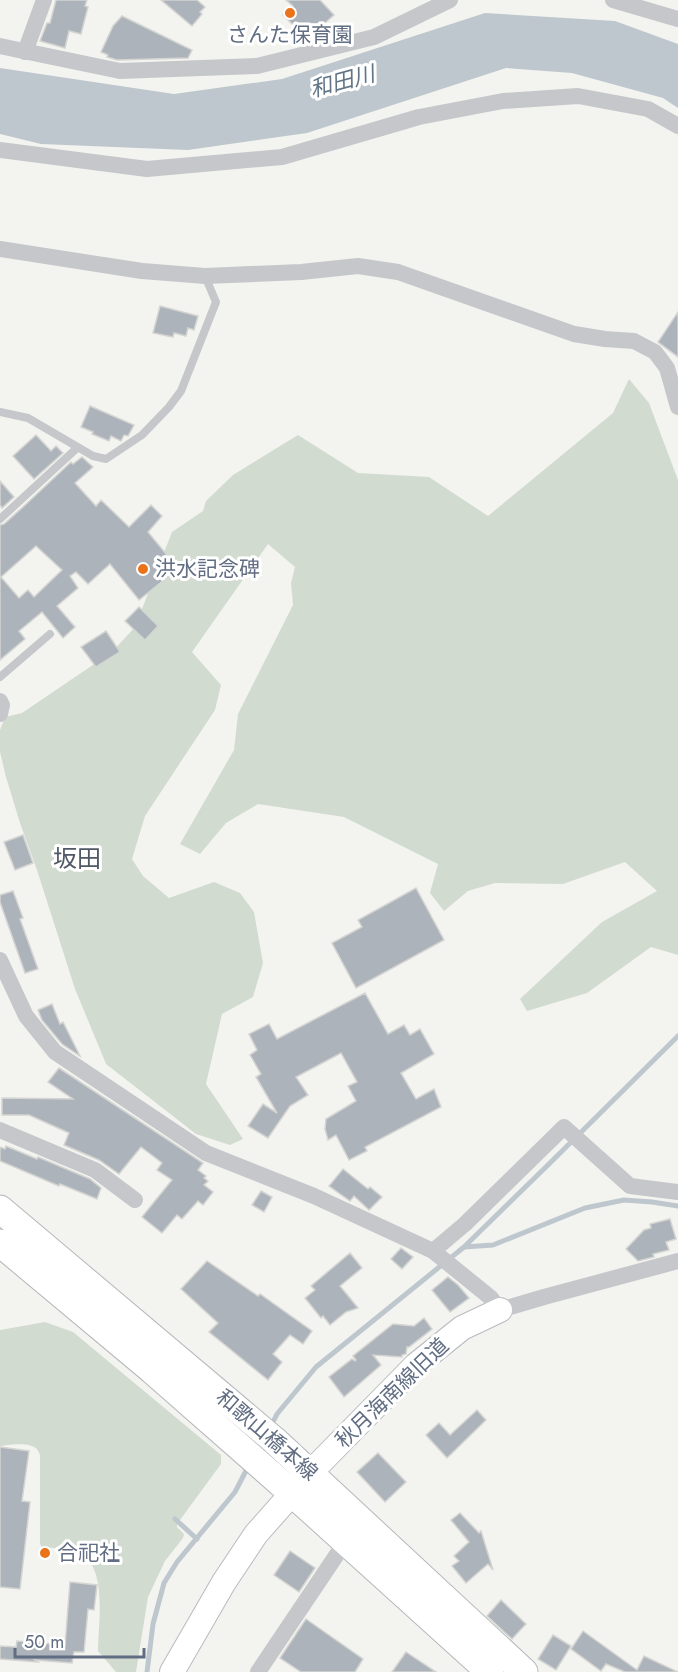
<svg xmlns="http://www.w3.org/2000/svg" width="678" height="1672" font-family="Jost,'Noto Sans JP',sans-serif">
  <rect width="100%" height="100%" fill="#f3f4ef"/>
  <g fill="#d2dbd0">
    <path d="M629,379L649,403L678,480V955L651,947L587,993L527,1011L520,999L602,922L657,891L625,862L563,884L495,883L468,891L444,911L430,893L438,864L344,817L258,804L226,823L200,854L180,844L234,750L238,714L293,605L291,583L295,567L268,544L192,652L221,685L215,710L145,816L132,859L143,876L169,898L214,882L240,893L254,912L263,963L253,997L222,1014L206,1084L243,1139L230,1145L196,1134L106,1064L75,989L37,870L20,823L6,777L0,752V730L5,717L22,713L112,652L135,627L172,532L203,511L206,501L233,475L298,435L358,473L429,477L488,516L613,413Z"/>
    <path d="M45,1322L73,1332L221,1455V1464L177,1524V1527L184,1534L183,1538L165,1561L148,1597L136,1672H116L98,1651C98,1624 108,1568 80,1553C72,1549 52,1548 42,1547L40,1544V1455C38,1451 38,1449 34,1447C27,1443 7,1444 0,1447V1330Z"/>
  </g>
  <path fill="#bec7ce" d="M485,13L615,21L678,44V108L663,98L572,73L506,68L307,133L188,150L41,144L0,134V68L174,94L282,79Z"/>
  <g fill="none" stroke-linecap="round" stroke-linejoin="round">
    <g stroke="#bec7ce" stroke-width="5">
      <path d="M464,1247L493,1245L585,1208L624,1200L652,1202L678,1206"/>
      <path d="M271,1426L277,1414L316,1367L464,1247L551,1162L678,1036"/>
      <path d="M175,1519L197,1539"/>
      <path d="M147,1672L153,1624L164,1583L177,1562L235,1492L249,1465"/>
    </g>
  </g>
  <g fill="#adb3ba" stroke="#d4d5d2" stroke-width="1.5" fill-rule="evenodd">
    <path d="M56,0H87L85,6L88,7L81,34L69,31L65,48L40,41L47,23H50Z"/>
    <path d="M161,0H197L205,7L200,12L202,14L192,26Z"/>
    <path d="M286,0H320L334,15L316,31L313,28L308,34L301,27L298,30L283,15L293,6Z"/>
    <path d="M122,16L192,50L188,58L117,60L107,57L108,55L101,52L113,26Z"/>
    <path d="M160,306L198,316L194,330L188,328L186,336L174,333L173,337L153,333Z"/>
    <path d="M678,312V357L658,342Z"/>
    <path d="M90,406L134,425L128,436L124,435L121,441L111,436L109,441L92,434L93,432L81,427Z"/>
    <path d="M36,435L51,451L56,446L63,453L34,479L13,456Z"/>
    <path d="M82,457L93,467L75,483L96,506L101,500L129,527L151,505L162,516L148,532L176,566L173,569L175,571L139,600L110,564L88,584L76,572L70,576L78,588L57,606L75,627L63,638L42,612L19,631L25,639L0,660V525L4,524L23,507L71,462L73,464ZM36,546L62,570L34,597L28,590L19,598L1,577Z"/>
    <path d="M0,481L14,497L2,508L0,505Z"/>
    <path d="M139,607L158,626L145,640L125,621Z"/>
    <path d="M106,631L120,652L96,667L81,647Z"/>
    <path d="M23,835L33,863L15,870L4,842Z"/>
    <path d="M416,888L444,940L356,988L332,943L362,927L358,920Z"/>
    <path d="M13,891L23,918L20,919L38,969L25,973L0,902V895Z"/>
    <path d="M365,993L388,1034L404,1025L410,1035L420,1029L434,1054L401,1073L416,1099L434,1089L441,1107L365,1147L367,1151L349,1160L336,1135L328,1140L325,1129L326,1119L356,1101L348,1086L357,1082L341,1053L296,1077L308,1095L290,1106L268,1138L248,1126L263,1104L277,1113L256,1077L261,1074L250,1055L257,1050L249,1034L269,1024L277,1039Z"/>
    <path d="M52,1004L60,1024L63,1022L80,1056L62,1044L42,1020L38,1010Z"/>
    <path d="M59,1068L203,1163L198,1170L206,1176L204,1178L208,1181L204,1185L213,1192L203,1205L198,1201L182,1219L177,1215L162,1233L142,1217L172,1180L157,1170L162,1163L141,1147L119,1174L99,1160L64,1145L69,1133L29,1115H2V1098L73,1099L48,1082Z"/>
    <path d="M6,1146L37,1159L38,1157L90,1179L101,1188L97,1199L60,1184L59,1186L0,1161V1147L5,1149Z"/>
    <path d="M343,1169L368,1189L370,1187L382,1197L369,1210L354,1196L350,1201L329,1186Z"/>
    <path d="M261,1191L272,1197L264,1212L252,1205Z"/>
    <path d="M670,1219L676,1239L666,1242L669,1250L653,1254L654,1257L638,1261L626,1249L644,1230L651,1228L650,1224Z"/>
    <path d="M401,1248L413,1257L402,1269L391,1259Z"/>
    <path d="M350,1253L362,1268L340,1286L358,1308L346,1312L330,1325L323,1316L321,1318L305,1298L315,1290L311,1286Z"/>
    <path d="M207,1261L258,1296L260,1294L312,1331L303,1344L290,1335L273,1354L282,1362L268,1380L209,1332L218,1323L181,1289Z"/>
    <path d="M448,1277L458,1285L469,1298L450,1312L432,1290Z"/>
    <path d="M424,1318L432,1329L409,1347H407L406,1354L402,1355V1357L373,1355L381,1365L344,1397L329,1377L352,1359L355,1361L356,1360L353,1356L393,1324L414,1326Z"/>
    <path d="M477,1410L486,1420L447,1458L426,1435L439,1423L450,1435Z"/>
    <path d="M0,1447L29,1451L22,1501L30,1502L20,1589L0,1587Z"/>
    <path d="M378,1453L406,1482L385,1502L357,1472Z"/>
    <path d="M460,1513L479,1533L481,1531L493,1570L488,1564L466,1583L452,1566L459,1561L454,1556L469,1542L451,1520Z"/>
    <path d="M290,1551L315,1568L299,1592L274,1575Z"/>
    <path d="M70,1582L97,1585L94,1610L88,1609L84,1652H74L72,1663L35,1660L38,1662L0,1659V1646L16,1647L17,1641L65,1645Z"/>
    <path d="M501,1600L526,1624L512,1639L487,1616Z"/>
    <path d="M306,1619L363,1659L355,1672H301L280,1658Z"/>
    <path d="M583,1631L637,1670L644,1656L678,1672H625L606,1664L601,1671L571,1649Z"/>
    <path d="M553,1635L571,1646L556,1670L538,1659Z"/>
    <path d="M406,1652L436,1672H392Z"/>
  </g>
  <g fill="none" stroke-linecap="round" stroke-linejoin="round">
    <g stroke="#b7babf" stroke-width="26">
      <path id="secondary" d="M172,1672L224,1582L256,1534L310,1473L416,1365L462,1328L500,1310"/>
    </g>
    <g stroke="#b5b8bc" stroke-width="29">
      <g id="primary">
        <path d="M0,1209L274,1440L524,1672"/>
        <path d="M0,1243L152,1370L292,1493L490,1672"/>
      </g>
    </g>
    <g stroke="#c5c7cb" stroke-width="8">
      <path d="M0,412L28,418L93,456L106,459L142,435L169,407L181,391L216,302L205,276"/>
      <path d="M0,519L77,448"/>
      <path d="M0,677L50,634"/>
    </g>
    <g stroke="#c5c7cb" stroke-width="16">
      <path d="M613,0L678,19"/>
      <path d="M0,46L120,71L257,66L374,37L450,0"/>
      <path d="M25,52L44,0"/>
      <path d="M0,150L147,169L282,157L419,117L503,101L578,96L648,109L678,126"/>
      <path d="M0,249L142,271L205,276L301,272L358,266L398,272L574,334L605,339L634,341L655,352L667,368L678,407"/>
      <path d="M0,701L2,705L0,714"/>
      <path d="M0,960L26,1016L55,1052L206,1153L314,1196L433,1251L491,1298L500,1310L544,1297L678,1261"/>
      <path d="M0,1130L95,1170L135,1200"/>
      <path d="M433,1251L465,1224L564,1127L630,1186L678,1192"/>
      <path d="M258,1672L346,1541"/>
    </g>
    <use href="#secondary" stroke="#fff" stroke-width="24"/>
    <use href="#primary" stroke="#fff" stroke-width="27"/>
  </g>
  <g fill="#ea7219" stroke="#fff" stroke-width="2">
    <circle cx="290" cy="13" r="6"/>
    <circle cx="143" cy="569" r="6"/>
    <circle cx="45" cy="1553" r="6"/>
  </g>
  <g text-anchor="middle" stroke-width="6" stroke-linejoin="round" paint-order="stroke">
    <g font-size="21" fill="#616d82" stroke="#fff" text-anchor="start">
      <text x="290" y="42" text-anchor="middle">さんた保育園</text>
      <text x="155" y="576">洪水記念碑</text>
      <text x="57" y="1560">合祀社</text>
    </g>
    <g font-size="21" fill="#616d82" stroke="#fff">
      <text transform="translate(392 1393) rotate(-44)" y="7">秋月海南線旧道</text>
      <text transform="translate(267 1435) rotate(41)" y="7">和歌山橋本線</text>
    </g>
    <g font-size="22" font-style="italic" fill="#627586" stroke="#fff">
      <text transform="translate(342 81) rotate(-15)" y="8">和田川</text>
    </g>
    <g font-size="24" fill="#4f5866" stroke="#fff">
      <text x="77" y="867">坂田</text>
    </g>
  </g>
  <path d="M15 1648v9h129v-9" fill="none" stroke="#616d82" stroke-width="3"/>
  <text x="24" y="1648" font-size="18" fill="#616d82" stroke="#ffffff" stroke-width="4.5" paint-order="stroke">50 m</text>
</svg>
